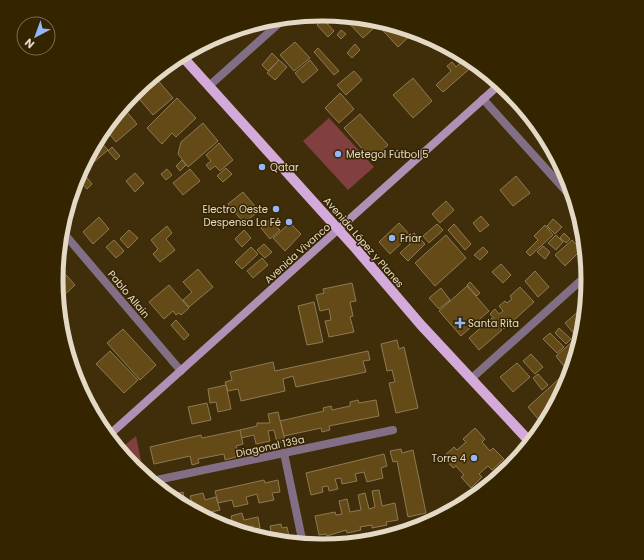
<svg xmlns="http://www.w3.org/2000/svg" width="644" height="560" font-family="Poppins,sans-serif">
  <rect width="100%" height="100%" fill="#3f2e09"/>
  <g fill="#81403f">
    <path d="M329,118L374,167L348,190L303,141Z"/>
    <path d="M136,436L144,476L134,468L119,450Z"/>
  </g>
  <g fill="#634a16" stroke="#8e7a56">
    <path d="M342,16L367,18L375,27L363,38Z"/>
    <path d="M323,19L334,31L328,37L317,25Z"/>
    <path d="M380,21L410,30L413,33L398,47L377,24Z"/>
    <path d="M341,30L346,34L341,39L337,35Z"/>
    <path d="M295,42L310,58L294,71L280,55Z"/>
    <path d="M355,44L360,50L352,58L347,53Z"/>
    <path d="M318,48L339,71L334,75L314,52Z"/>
    <path d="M272,53L279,60L268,71L262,65Z"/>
    <path d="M467,57L475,64L443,92L436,85L451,71L447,66L452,62L456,67Z"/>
    <path d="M279,60L287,67L275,80L267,73Z"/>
    <path d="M310,60L318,70L303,83L295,73Z"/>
    <path d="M354,71L362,80L346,95L337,85Z"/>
    <path d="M155,77L173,98L153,115L135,94Z"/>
    <path d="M413,78L432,101L413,118L393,95Z"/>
    <path d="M340,93L354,109L339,123L325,108Z"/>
    <path d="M177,98L196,118L176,137L172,133L162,144L147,128Z"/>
    <path d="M122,106L137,124L116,142L104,128Z"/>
    <path d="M360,114L388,145L372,160L344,128Z"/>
    <path d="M203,123L218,141L188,167L178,154L181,142Z"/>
    <path d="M541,134L546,140L541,144L537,138Z"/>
    <path d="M97,138L108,150L86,169L83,166Z"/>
    <path d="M547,140L553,151L552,152L544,143Z"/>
    <path d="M219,143L233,160L220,171L215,166L210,170L206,165L211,161L206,155Z"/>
    <path d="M112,147L120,156L116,160L108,151Z"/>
    <path d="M182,160L186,165L180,171L176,166Z"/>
    <path d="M226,168L232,174L223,182L217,176Z"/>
    <path d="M167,169L172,175L166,180L161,174Z"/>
    <path d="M190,169L200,181L183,195L173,183Z"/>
    <path d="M135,173L144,183L135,192L126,181Z"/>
    <path d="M84,174L92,184L87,189L78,179Z"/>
    <path d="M516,176L530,193L513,206L500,190Z"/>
    <path d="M73,188L79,194L72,201L70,199Z"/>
    <path d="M243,192L259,211L244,223L228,204Z"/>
    <path d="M446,201L454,210L440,223L432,214Z"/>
    <path d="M481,216L489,225L480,232L473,223Z"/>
    <path d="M99,217L109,229L93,244L83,232Z"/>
    <path d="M272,218L279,225L276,227L280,230L270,239L261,228Z"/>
    <path d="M553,219L562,227L555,234L547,226Z"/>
    <path d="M290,223L301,234L285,251L273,238Z"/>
    <path d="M399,223L410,235L390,254L379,242Z"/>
    <path d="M437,224L443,230L429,243L423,236Z"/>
    <path d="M454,224L471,244L465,250L448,230Z"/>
    <path d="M545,225L553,235L530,256L526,252L538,240L534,236Z"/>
    <path d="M167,226L172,233L166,239L175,250L160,262L153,254L158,249L151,240Z"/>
    <path d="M129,230L138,238L128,248L120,239Z"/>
    <path d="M244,230L251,238L242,247L235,239Z"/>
    <path d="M414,233L425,244L408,261L400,253L410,244L406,240Z"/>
    <path d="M564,233L570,239L566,243L560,238Z"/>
    <path d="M446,235L466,258L435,286L415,263Z"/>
    <path d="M556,235L563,242L556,250L548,243Z"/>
    <path d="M114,240L124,251L116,258L106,247Z"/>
    <path d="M572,240L581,250L565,266L555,255Z"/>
    <path d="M264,244L272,252L265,258L257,250Z"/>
    <path d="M543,246L550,252L545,259L537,252Z"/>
    <path d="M251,247L258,254L242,269L235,262Z"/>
    <path d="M483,247L488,252L480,260L474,255Z"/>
    <path d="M262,258L268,265L253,278L247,271Z"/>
    <path d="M501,264L511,275L503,283L492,272Z"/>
    <path d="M59,267L75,285L58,301L56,280L57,269Z"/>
    <path d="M198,269L213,287L189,307L183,300L192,292L183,282Z"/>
    <path d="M535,271L549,287L538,297L525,281Z"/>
    <path d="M470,282L480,293L477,296L467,285Z"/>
    <path d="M352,283L356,301L350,302L353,316L350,317L354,332L329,337L325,321L331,320L329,309L320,311L316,295L324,293L323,289Z"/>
    <path d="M169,285L189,308L181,315L179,313L176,315L173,311L164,319L149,302Z"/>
    <path d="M467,286L489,311L461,336L439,311Z"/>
    <path d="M520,287L534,302L504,329L490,314L495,309L499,314L503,311L499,306L505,301L507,303L512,299L510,296Z"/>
    <path d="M441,288L450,300L439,309L429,298Z"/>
    <path d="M314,302L323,342L307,345L298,306Z"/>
    <path d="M586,305L583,330L576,336L565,323Z"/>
    <path d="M492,318L502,330L479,350L469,338Z"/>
    <path d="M176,320L189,335L184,340L171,325Z"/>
    <path d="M559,328L571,339L566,344L555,333Z"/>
    <path d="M123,329L156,365L140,380L107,343Z"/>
    <path d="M550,333L564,347L557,353L543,339Z"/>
    <path d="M397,340L399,349L404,347L418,408L396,413L389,383L395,382L392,370L387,371L381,344Z"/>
    <path d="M573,341L578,347L574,362L566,369L556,356Z"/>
    <path d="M110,351L138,380L124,393L96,364Z"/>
    <path d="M368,351L370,360L363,361L366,372L296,387L293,376L283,379L285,391L241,401L238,389L228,391L225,382L232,380L230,372L273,362L275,371Z"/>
    <path d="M531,354L543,367L535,374L523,361Z"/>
    <path d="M517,363L530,377L513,392L500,377Z"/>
    <path d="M572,367L568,382L556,403L538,419L528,407Z"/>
    <path d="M538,374L548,385L542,390L533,378Z"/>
    <path d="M226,385L231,409L218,412L216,402L210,403L208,389Z"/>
    <path d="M80,386L98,405L92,411L79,387Z"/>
    <path d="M358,400L359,403L376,400L379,416L329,426L330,430L322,432L321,428L284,436L280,421L324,411L323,408L331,406L332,410L350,406V402Z"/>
    <path d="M207,403L211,420L192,424L188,407Z"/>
    <path d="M278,412L285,441L277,443L274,430L268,431L270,441L256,444L254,435L241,438L240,430L257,426V423H270L268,414Z"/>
    <path d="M475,428L485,439L482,442L490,451L493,448L504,459L492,470L488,466L479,474L482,477L471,488L461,477L464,475L456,466L453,468L443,457L454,447L457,450L466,442L463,439Z"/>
    <path d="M240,430L243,444L236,446L239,456L225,460L224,454L198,459L199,463L192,465L190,456L154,464L150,447L201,435L202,438Z"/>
    <path d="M401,449L402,453L413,450L426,513L408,517L397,461L393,462L390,451Z"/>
    <path d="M384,454L387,466L381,468L383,478L367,482L364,472L355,474L357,481L342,484L341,478L335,479L338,489L329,491L328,486L322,487L323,492L311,495L306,473Z"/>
    <path d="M264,480L265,483L278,480L280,492L272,493L274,500L259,503L257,494L246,497L248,504L234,507L232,500L218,503L215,491Z"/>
    <path d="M379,490L382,506L395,503L398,520L386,522L387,525L372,528V525L360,527L361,530L347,533L346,530L327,536L326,534L319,535L315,516L335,512L336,515L342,514L339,501L347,499L350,512L361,510L358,495L365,493L369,509L375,507L372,491Z"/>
    <path d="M183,492L185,504L190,503L192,511L173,500H176L175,494Z"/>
    <path d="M203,493L205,500L216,497L220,510L207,513L193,505L190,496Z"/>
    <path d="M242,513L244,520L258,517L260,528L254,529L253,526L245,527V530L239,532L238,529L234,530L231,516Z"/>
    <path d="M214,516L216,524L209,520V518Z"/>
    <path d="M281,524L282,528L287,527L290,541L284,542L270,541L251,535L271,531L270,526Z"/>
  </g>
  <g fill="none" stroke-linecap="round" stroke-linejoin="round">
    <g stroke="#826e85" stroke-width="8">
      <path d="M209,86L285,18"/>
      <path d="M483,99L575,201"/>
      <path d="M61,230L181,371"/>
      <path d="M472,378L587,275"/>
      <path d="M284,453L303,544"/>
      <path d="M152,481L393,430"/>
      <path d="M368,541L380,539"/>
    </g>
    <path stroke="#b090b5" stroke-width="8" d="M108,436L500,84"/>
    <path stroke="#d3aad9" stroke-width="10" d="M181,55L356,249L421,325L531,443"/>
  </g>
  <g fill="#92b7fd" stroke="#342400" stroke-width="1.5">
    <circle cx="338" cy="154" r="4"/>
    <circle cx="262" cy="167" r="4"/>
    <circle cx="276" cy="209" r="4"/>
    <circle cx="289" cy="222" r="4"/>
    <circle cx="392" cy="238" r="4"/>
    <path d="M458 317h4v4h4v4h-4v4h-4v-4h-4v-4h4z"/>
    <circle cx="474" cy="458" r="4"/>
  </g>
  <g text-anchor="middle" stroke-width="3" stroke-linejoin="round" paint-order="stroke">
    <g font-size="10" fill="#e3d9c5" stroke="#342400" text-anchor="start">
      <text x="346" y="158">Metegol Fútbol 5</text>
      <text x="270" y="171">Qatar</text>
      <text x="268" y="213" text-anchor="end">Electro Oeste</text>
      <text x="281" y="226" text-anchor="end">Despensa La Fé</text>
      <text x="400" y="242">Fríar</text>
      <text x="468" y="327">Santa Rita</text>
      <text x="466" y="462" text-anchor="end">Torre 4</text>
    </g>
    <g font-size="10" fill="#e3d9c5" stroke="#342400">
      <text transform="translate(364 242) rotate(49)" y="4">Avenida López y Planes</text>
      <text transform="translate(297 253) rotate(-42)" y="4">Avenida Vivanco</text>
      <text transform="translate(129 294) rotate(50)" y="4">Pablo Allain</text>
      <text transform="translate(270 446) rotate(-12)" y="4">Diagonal 139a</text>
    </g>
  </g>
  <path d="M0 0H644V560H0ZM63 280a259 259 0 1 1 518 0a259 259 0 1 1-518 0Z" fill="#342400" fill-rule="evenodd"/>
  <path fill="none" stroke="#e3d9c5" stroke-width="5" d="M63 280a259 259 0 1 1 518 0a259 259 0 1 1-518 0Z"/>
  <g transform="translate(36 36) rotate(221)"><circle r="19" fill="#342400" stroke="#7a6c4f"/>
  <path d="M0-3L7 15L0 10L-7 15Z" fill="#92b7fd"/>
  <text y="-6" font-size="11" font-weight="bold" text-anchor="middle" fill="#e3d9c5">N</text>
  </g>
</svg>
